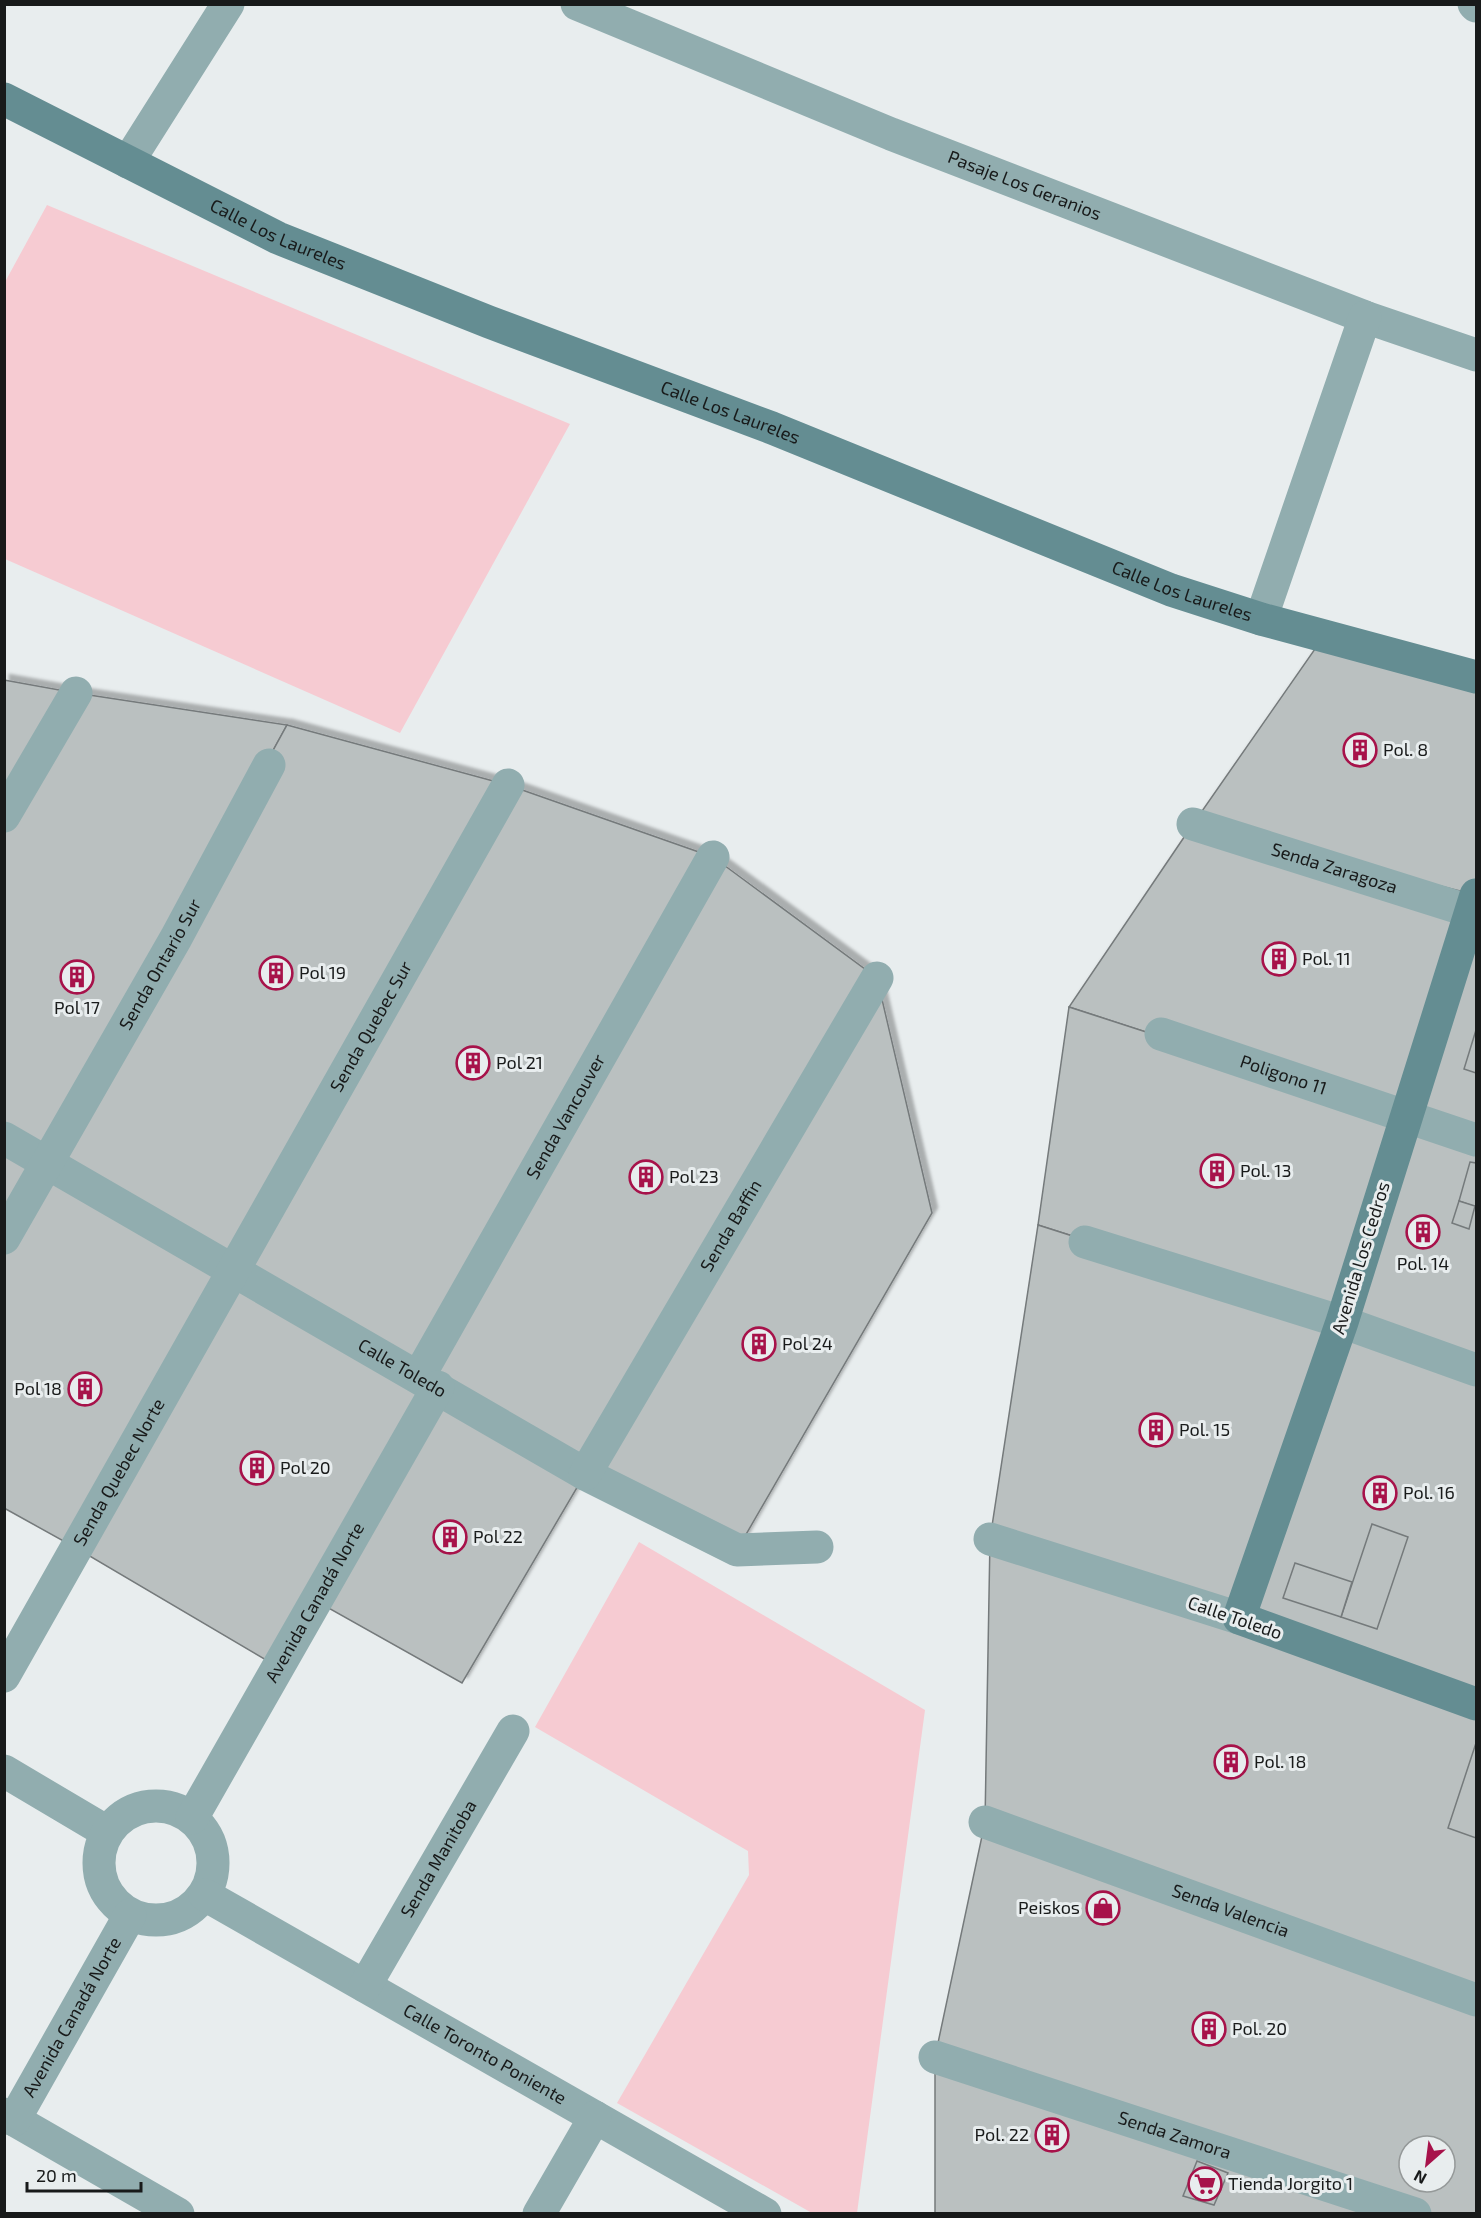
<svg xmlns="http://www.w3.org/2000/svg" width="1481" height="2218" font-family="'Exo 2',sans-serif">
  <defs>
    <filter id="shadow"><feDropShadow dx="5.5" dy="-5.5" stdDeviation="1.5" flood-color="#0004"/></filter>
  </defs>
  <rect width="100%" height="100%" fill="#e8edee"/>
  <g fill="#f6cbd2">
    <path d="M47,205L570,424L400,733L5,559V282Z"/>
    <path d="M639,1542L925,1710L857,2213H812L617,2103L749,1875L748,1851L535,1727Z"/>
  </g>
  <g fill="#bac0c0" stroke="#757a7b" stroke-width="1.5" fill-rule="evenodd" filter="url(#shadow)">
    <path d="M1324,636L1476,677V895L1193,824Z"/>
    <path d="M4,680L76,693L4,816Z"/>
    <path d="M76,693L287,725L48,1161L4,1138V816Z"/>
    <path d="M287,725L508,785L232,1269L48,1161Z"/>
    <path d="M508,785L713,857L419,1376L232,1269Z"/>
    <path d="M1193,824L1472,911L1405,1116L1069,1007Z"/>
    <path d="M713,857L877,978L585,1474L419,1376Z"/>
    <path d="M1476,913V1142L1405,1116Z"/>
    <path d="M877,978L932,1213L737,1550L585,1474Z"/>
    <path d="M1069,1007L1405,1116L1342,1322L1038,1225Z"/>
    <path d="M1476,1030V1073L1464,1069Z"/>
    <path d="M1405,1116L1476,1142V1368L1342,1322Z"/>
    <path d="M4,1138L48,1161L4,1238Z"/>
    <path d="M48,1161L232,1269L76,1548L4,1508V1238Z"/>
    <path d="M1470,1162L1476,1163V1207L1459,1201Z"/>
    <path d="M1459,1201L1475,1206L1469,1229L1452,1223Z"/>
    <path d="M1038,1225L1342,1322L1239,1618L990,1539Z"/>
    <path d="M232,1269L438,1387L278,1667L76,1548Z"/>
    <path d="M1342,1322L1476,1368V1703L1239,1618Z"/>
    <path d="M1342,1322L1476,1368V1703L1239,1618Z"/>
    <path d="M438,1387L585,1474L462,1683L316,1601Z"/>
    <path d="M1372,1524L1408,1537L1377,1629L1341,1617Z"/>
    <path d="M990,1539L1476,1703V2000L985,1822Z"/>
    <path d="M1295,1563L1352,1582L1341,1617L1283,1598Z"/>
    <path d="M1476,1743V1838L1448,1828Z"/>
    <path d="M985,1822L1476,2000V2214H1404L935,2057ZM1409,2146H1445V2182H1409Z"/>
    <path d="M935,2057L1404,2214H935Z"/>
    <path d="M1197,2161L1228,2173L1214,2205L1183,2196Z"/>
  </g>
  <g fill="none" stroke-linecap="round" stroke-linejoin="round">
    <g stroke="#91adaf" stroke-width="33">
      <path id="s1" d="M577,4L891,134L1365,317L1476,355"/>
      <path d="M1474,4L1476,6"/>
      <path d="M128,162L228,4"/>
      <path d="M1261,619L1365,317"/>
      <path d="M4,816L76,693"/>
      <path id="s2" d="M1193,824L1476,913"/>
      <path id="s3" d="M1161,1034L1476,1140"/>
      <path id="s4" d="M4,1138L585,1474L737,1550L817,1547"/>
      <path id="s5" d="M4,1238L176,938L269,765"/>
      <path d="M1085,1242L1342,1322L1476,1370"/>
      <path id="s6" d="M419,1376L713,857"/>
      <path id="s7" d="M585,1474L877,978"/>
      <path d="M990,1539L1239,1618"/>
      <path id="s8" d="M4,1676L508,785"/>
      <path d="M4,1771L107,1832"/>
      <circle cx="156" cy="1863" r="57"/>
      <path id="s9" d="M192,1818L438,1387"/>
      <path id="s10" d="M985,1822L1476,2000"/>
      <path id="s11" d="M205,1895L765,2214"/>
      <path id="s12" d="M365,1986L513,1731"/>
      <path id="s13" d="M935,2057L1415,2214"/>
      <path d="M4,2114L178,2214"/>
      <path id="s14" d="M14,2120L130,1915"/>
      <path d="M539,2214L595,2117"/>
    </g>
    <g stroke="#648d92" stroke-width="33">
      <path id="s15" d="M4,99L278,238L489,322L772,428L1171,590L1261,619L1476,677"/>
      <path d="M1476,895L1342,1322L1239,1618L1476,1704"/>
    </g>
  </g>
  <defs>
    <g id="building-ring" transform="scale(1.725)"><circle r="9.5" fill="#e8edee" stroke="#a7124a" stroke-width="1.5"/><path d="M-4-6H4V6H1V3H-1V6H-4ZM-2.5-4.3h1.7v1.8h-1.7ZM.8-4.3h1.7v1.8H.8ZM-2.5-1h1.7V.8h-1.7ZM.8-1h1.7V.8H.8Z" fill="#a7124a"/></g>
    <g id="shop-ring" transform="scale(1.725)"><circle r="9.5" fill="#e8edee" stroke="#a7124a" stroke-width="1.5"/><path d="M-5-2.5h2.3a2.7 3.5 0 0 1 5.4 0H5L5.5 6h-11ZM-1.5-2.5h3a1.5 2.3 0 0 0-3 0Z" fill="#a7124a"/></g>
    <g id="supermarket-ring" transform="scale(1.725)"><circle r="9.5" fill="#e8edee" stroke="#a7124a" stroke-width="1.5"/><path d="M-6-5.5h2.5l.6 2H6L4.5 2H-2.5L-4.4-4H-6ZM-1.5 3.2a1.3 1.3 0 1 0 .1 0ZM3 3.2a1.3 1.3 0 1 0 .1 0Z" fill="#a7124a"/></g>
  </defs>
  <g fill-rule="evenodd">
    <use href="#building-ring" x="1360" y="750"/>
    <use href="#building-ring" x="1279" y="959"/>
    <use href="#building-ring" x="276" y="973"/>
    <use href="#building-ring" x="77" y="977"/>
    <use href="#building-ring" x="473" y="1063"/>
    <use href="#building-ring" x="1217" y="1171"/>
    <use href="#building-ring" x="646" y="1177"/>
    <use href="#building-ring" x="1423" y="1232"/>
    <use href="#building-ring" x="759" y="1344"/>
    <use href="#building-ring" x="85" y="1389"/>
    <use href="#building-ring" x="1156" y="1430"/>
    <use href="#building-ring" x="257" y="1468"/>
    <use href="#building-ring" x="1380" y="1493"/>
    <use href="#building-ring" x="450" y="1537"/>
    <use href="#building-ring" x="1231" y="1762"/>
    <use href="#shop-ring" x="1103" y="1908"/>
    <use href="#building-ring" x="1209" y="2029"/>
    <use href="#building-ring" x="1052" y="2135"/>
    <use href="#supermarket-ring" x="1205" y="2184"/>
  </g>
  <g text-anchor="middle" stroke-width="6" stroke-linejoin="round" paint-order="stroke">
    <g font-size="18" fill="#181a1a" stroke="#e8edee">
      <text dy="6" stroke="none"><textPath href="#s1" startOffset="483">Pasaje Los Geranios</textPath></text>
      <text dy="6" stroke="none"><textPath href="#s15" startOffset="306">Calle Los Laureles</textPath></text>
      <text dy="6" stroke="none"><textPath href="#s15" startOffset="792">Calle Los Laureles</textPath></text>
      <text dy="6" stroke="none"><textPath href="#s15" startOffset="1278">Calle Los Laureles</textPath></text>
      <text dy="6" stroke="none"><textPath href="#s2" startOffset="148">Senda Zaragoza</textPath></text>
      <text dy="6" stroke="none"><textPath href="#s5" startOffset="315">Senda Ontario Sur</textPath></text>
      <text dy="6" stroke="none"><textPath href="#s8" startOffset="746">Senda Quebec Sur</textPath></text>
      <text dy="6" stroke="none"><textPath href="#s3" startOffset="129">Poligono 11</textPath></text>
      <text dy="6" stroke="none"><textPath href="#s6" startOffset="298">Senda Vancouver</textPath></text>
      <text dy="6" stroke="none"><textPath href="#s7" startOffset="288">Senda Baffin</textPath></text>
      <text transform="translate(1361 1258) rotate(-73)" y="6">Avenida Los Cedros</text>
      <text dy="6" stroke="none"><textPath href="#s4" startOffset="460">Calle Toledo</textPath></text>
      <text dy="6" stroke="none"><textPath href="#s8" startOffset="234">Senda Quebec Norte</textPath></text>
      <text dy="6" stroke="none"><textPath href="#s9" startOffset="248">Avenida Canadá Norte</textPath></text>
      <text transform="translate(1235 1618) rotate(19)" y="6">Calle Toledo</text>
      <text dy="6" stroke="none"><textPath href="#s12" startOffset="147">Senda Manitoba</textPath></text>
      <text dy="6" stroke="none"><textPath href="#s10" startOffset="261">Senda Valencia</textPath></text>
      <text dy="6" stroke="none"><textPath href="#s14" startOffset="118">Avenida Canadá Norte</textPath></text>
      <text dy="6" stroke="none"><textPath href="#s11" startOffset="322">Calle Toronto Poniente</textPath></text>
      <text dy="6" stroke="none"><textPath href="#s13" startOffset="252">Senda Zamora</textPath></text>
    </g>
    <g font-size="18" fill="#181a1a" stroke="#e8edee" text-anchor="start">
      <text x="1383" y="756">Pol. 8</text>
      <text x="1302" y="965">Pol. 11</text>
      <text x="299" y="979">Pol 19</text>
      <text x="77" y="1014" text-anchor="middle">Pol 17</text>
      <text x="496" y="1069">Pol 21</text>
      <text x="1240" y="1177">Pol. 13</text>
      <text x="669" y="1183">Pol 23</text>
      <text x="1423" y="1270" text-anchor="middle">Pol. 14</text>
      <text x="782" y="1350">Pol 24</text>
      <text x="62" y="1395" text-anchor="end">Pol 18</text>
      <text x="1179" y="1436">Pol. 15</text>
      <text x="280" y="1474">Pol 20</text>
      <text x="1403" y="1499">Pol. 16</text>
      <text x="473" y="1543">Pol 22</text>
      <text x="1254" y="1768">Pol. 18</text>
      <text x="1080" y="1914" text-anchor="end">Peiskos</text>
      <text x="1232" y="2035">Pol. 20</text>
      <text x="1029" y="2141" text-anchor="end">Pol. 22</text>
      <text x="1228" y="2190">Tienda Jorgito 1</text>
    </g>
  </g>
  <rect width="1481" height="2218" fill="none" stroke="#181a1a" stroke-width="12"/>
  <g transform="translate(1427 2164) rotate(208)"><circle r="28" fill="#e8edee" stroke="#959999" stroke-width="1.5"/>
  <path d="M0-4.5L10 22L0 15L-10 22Z" fill="#a7124a"/>
  <text y="-9" font-size="16" font-weight="bold" text-anchor="middle" fill="#181a1a">N</text>
  </g>
  <path d="M27 2182v9h114v-9" fill="none" stroke="#181a1a" stroke-width="3"/>
  <text x="36" y="2182" font-size="18" fill="#181a1a" stroke="#e8edee" stroke-width="4.5" paint-order="stroke">20 m</text>
</svg>
